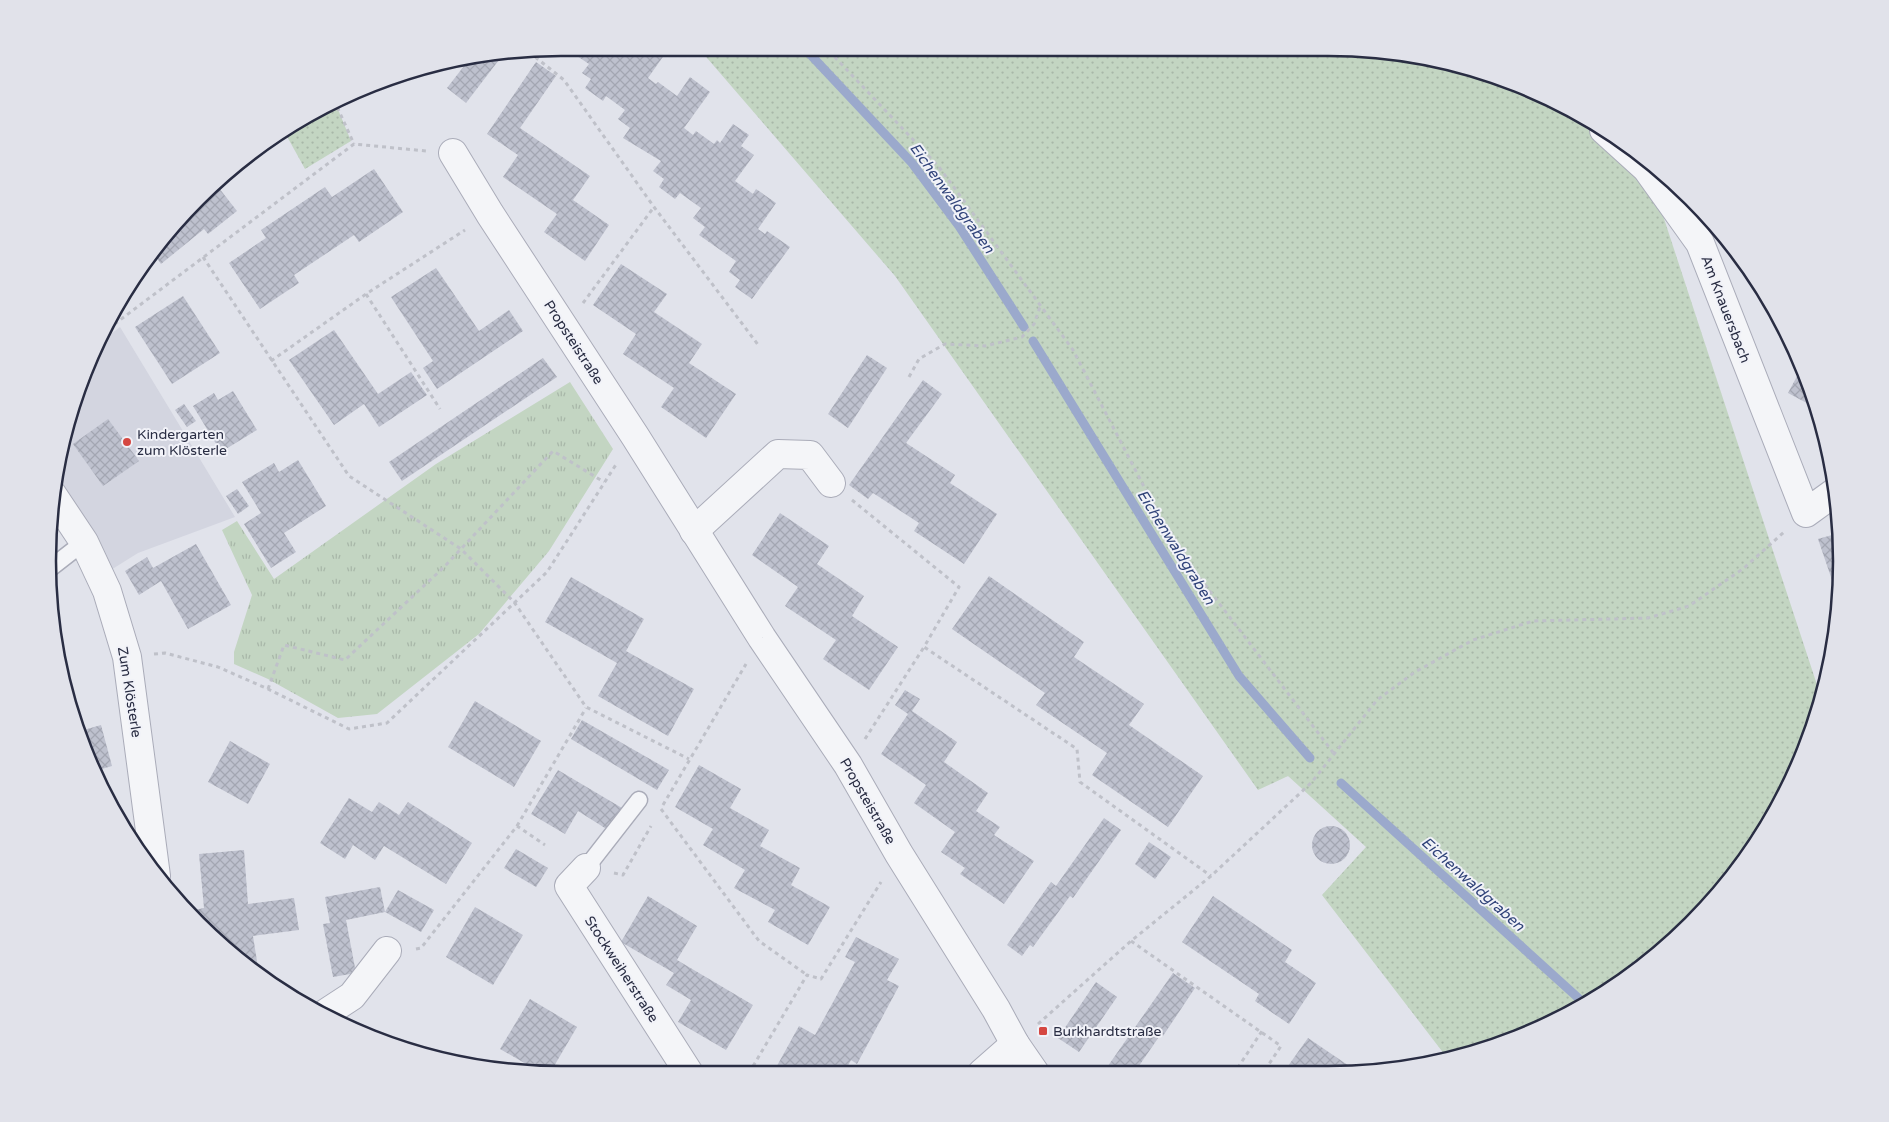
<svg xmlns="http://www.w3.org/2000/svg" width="1889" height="1122" font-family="'Varela Round',sans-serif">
  <defs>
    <pattern id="grass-dots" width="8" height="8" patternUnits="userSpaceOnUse" patternTransform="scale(1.25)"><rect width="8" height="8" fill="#c3d5c2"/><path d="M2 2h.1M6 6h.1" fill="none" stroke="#a8b7a8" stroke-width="1.8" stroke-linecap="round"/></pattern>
    <pattern id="park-tufts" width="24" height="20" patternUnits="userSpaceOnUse" patternTransform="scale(1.25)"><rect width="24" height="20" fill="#c3d5c2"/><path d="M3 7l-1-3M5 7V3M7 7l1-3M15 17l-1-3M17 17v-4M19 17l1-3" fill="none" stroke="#a8b7a8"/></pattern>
    <pattern id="building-cross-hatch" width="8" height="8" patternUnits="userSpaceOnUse" patternTransform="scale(1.25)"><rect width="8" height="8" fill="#bec1ce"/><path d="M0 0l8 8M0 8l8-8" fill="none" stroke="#a3a6b2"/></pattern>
  </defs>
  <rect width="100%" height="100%" fill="#e1e3eb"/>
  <path fill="#d3d5e0" d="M120,327L235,517L138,553L106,573L53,487L75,396L102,341Z"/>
  <g fill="url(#grass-dots)">
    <path d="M1362,49L1493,75L1555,105L1650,176L1821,697L1802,758L1755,847L1667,947L1585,1006L1461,1057L1448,1059L1322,895L1366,847L1288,776L1258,790L895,276L701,51Z"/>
    <path d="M340,98L337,107L351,141L305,169L284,131Z"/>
  </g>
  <path fill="url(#park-tufts)" d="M570,382L613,449L549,551L479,634L377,714L338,718L268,679L234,664V652L252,595L222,530L237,521L274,579L436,464Z"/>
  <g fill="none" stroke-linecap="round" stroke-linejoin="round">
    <g stroke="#9ba9cc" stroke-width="9">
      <path d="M807,51L912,163L959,226L1024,327"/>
      <path d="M1033,341L1239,676L1310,758"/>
      <path d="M1341,783L1586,1005"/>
    </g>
  </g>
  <g fill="url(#building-cross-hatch)">
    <path d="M667,51L648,78L656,84L658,82L677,96L690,77L710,92L684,128L693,135L696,131L714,144L717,140L720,143L733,124L749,135L741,146L754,155L735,181L753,194L756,189L776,203L758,229L765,234L767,231L790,247L752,299L735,287L740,280L729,272L736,261L699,235L705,227L693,218L701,208L680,193L675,199L659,187L664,179L653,171L661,161L623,138L630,128L618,119L625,110L606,96L603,101L585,88L591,79L582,73L589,64L571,52Z"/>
    <path d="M494,52H505L466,103L447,88L471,57Z"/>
    <path d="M536,62L556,76L520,128L590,176L573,200L609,225L585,261L544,232L557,214L503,177L518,155L487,134Z"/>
    <path d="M374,169L403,212L359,242L354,235L294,275L299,283L260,309L229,263L266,238L261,230L325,187L332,197Z"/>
    <path d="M215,183L237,211L208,234L204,229L161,264L153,253L198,198Z"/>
    <path d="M621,264L667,294L654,312L702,344L689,363L736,394L706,438L661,407L674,388L623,354L636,334L593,305Z"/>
    <path d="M436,268L479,331L509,310L523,331L437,389L423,368L433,361L391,297Z"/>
    <path d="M183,296L220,353L172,384L135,327Z"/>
    <path d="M334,330L378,394L411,372L427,395L379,427L364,404L334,425L289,360Z"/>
    <path d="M867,355L887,368L848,428L828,414Z"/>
    <path d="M543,358L557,377L402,481L389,462Z"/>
    <path d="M1803,365L1816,408L1788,393Z"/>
    <path d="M923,380L942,394L906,443L955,475L950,483L997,514L964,564L914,531L919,523L873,493L868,499L849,485Z"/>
    <path d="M233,391L257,430L221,452L193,406L214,393L218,400Z"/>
    <path d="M184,404L196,421L187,427L175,410Z"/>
    <path d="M108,419L139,461L103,486L73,444Z"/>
    <path d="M298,460L326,506L284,533L296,552L271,568L244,524L261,513L242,482L274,463L279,472Z"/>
    <path d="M237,489L249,506L238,514L226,496Z"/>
    <path d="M780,513L829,546L817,564L864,596L852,616L898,647L869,690L823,659L836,640L785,606L798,587L752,555Z"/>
    <path d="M1839,533L1841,561L1839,584L1834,586L1818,539Z"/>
    <path d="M196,544L231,605L188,629L161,581L139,595L125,571L147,557L153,568Z"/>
    <path d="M989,576L1084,642L1074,657L1144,704L1129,725L1203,776L1168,827L1092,775L1107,753L1036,705L1045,693L952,629Z"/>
    <path d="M571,577L644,619L626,651L694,689L668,736L598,696L617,663L545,622Z"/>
    <path d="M905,690L920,699L912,711L957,742L944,762L988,793L976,811L1000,827L994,835L1034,861L1004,904L960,874L965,868L941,852L955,832L914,803L926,785L881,754L908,714L895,705Z"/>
    <path d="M475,701L541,741L514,787L448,747Z"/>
    <path d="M582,720L669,770L657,790L571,739Z"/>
    <path d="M101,725L112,766L95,771L77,732Z"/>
    <path d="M230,741L270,764L248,804L208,782Z"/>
    <path d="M699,765L741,789L730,808L769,830L760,846L800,868L791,885L830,907L808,945L768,922L775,910L734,888L745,870L703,845L713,829L675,807Z"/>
    <path d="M558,770L622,808L608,830L578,811L565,834L531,814Z"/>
    <path d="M349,798L372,812L379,802L399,815L408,802L472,843L446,884L384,846L375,860L353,845L345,859L320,843Z"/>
    <path d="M1104,818L1121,830L1073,898L1070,896L1033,947L1030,945L1022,956L1007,945L1051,882L1056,886Z"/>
    <circle cx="1331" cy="845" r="19"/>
    <path d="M1149,842L1171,857L1155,879L1135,864Z"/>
    <path d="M516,849L548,868L536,887L504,868Z"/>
    <path d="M244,850L248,904L294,898L299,930L253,936L259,974L198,924L189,911L204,908L199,854Z"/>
    <path d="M380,887L385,912L346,920L356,973L333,977L323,924L330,923L325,897Z"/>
    <path d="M398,890L434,910L421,932L385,912Z"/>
    <path d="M648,896L697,926L677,960L753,1005L726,1050L678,1022L691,1000L666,985L674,973L621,942Z"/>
    <path d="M1213,896L1292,950L1285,962L1316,983L1289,1024L1255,1001L1259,994L1182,942Z"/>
    <path d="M475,907L523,935L493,985L446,957Z"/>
    <path d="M856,937L899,959L887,980L899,986L857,1064L851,1060L844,1073H773L799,1026L815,1035L855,962L845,957Z"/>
    <path d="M1173,973L1195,988L1163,1036L1161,1034L1134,1073H1103Z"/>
    <path d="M1096,982L1117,997L1079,1052L1058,1038Z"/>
    <path d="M530,999L577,1027L550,1073H542L500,1049Z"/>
    <path d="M1308,1038L1358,1072L1283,1073Z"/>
  </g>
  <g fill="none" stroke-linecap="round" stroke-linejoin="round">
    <g stroke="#aaacb9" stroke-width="19">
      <g id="service">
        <path d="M48,570L84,542"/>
        <path d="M586,868L639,800"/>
      </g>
    </g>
    <g stroke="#aaacb9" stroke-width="30">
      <g id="minor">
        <path d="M1604,130L1647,169L1700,243L1806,513L1835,492"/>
        <path d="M453,153L490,214L635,436L762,638L848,765L899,854L996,1009L1015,1044L1035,1073"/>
        <path d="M52,494L84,542L107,591L127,657L156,876"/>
        <path d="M694,531L778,454L810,455L831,483"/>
        <path d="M586,868L569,886L689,1073"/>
        <path d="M326,1013L352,996L387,951"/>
        <path d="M982,1073L1015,1044"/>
      </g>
    </g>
    <g stroke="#bfc1c9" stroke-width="3" stroke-dasharray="4 4" stroke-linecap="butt">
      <path d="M829,51L939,167L1073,350L1153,504L1196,573L1335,755"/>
      <path d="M529,52L564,80L654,207L759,346"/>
      <path d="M334,100L354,144"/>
      <path d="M203,257L349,476L461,549L514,602L586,707L689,759"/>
      <path d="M366,294L440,409"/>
      <path d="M583,303L654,207"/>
      <path d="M108,329L354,144L426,151"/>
      <path d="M271,361L366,294L465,230"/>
      <path d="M909,377L919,359L945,344L985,346L1022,337L1034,324L1040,307"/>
      <path d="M852,500L959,587L924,647L1077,749L1080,782L1211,876"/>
      <path d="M154,654L165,653L218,667L268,689L349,729L387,723L547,572L617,463"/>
      <path d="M268,689L284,645L345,660L444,567L553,451L604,482"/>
      <path d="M865,739L924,647"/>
      <path d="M663,805L746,664"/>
      <path d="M661,809L759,941L807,975"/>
      <path d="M517,826L586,708"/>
      <path d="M614,873L623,875L651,826"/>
      <path d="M1131,941L1281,1046L1263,1073"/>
      <path d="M416,949L421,948L517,826L545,845"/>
      <path d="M1038,1024L1131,941L1211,876L1311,783L1377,700L1415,672L1473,640L1533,621L1648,618L1689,606L1744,568L1784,532"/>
      <path d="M749,1073L807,975L821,979L881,882"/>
      <path d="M1238,1073L1235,1072L1262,1031"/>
    </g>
    <use href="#service" stroke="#f4f5f8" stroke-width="16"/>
    <use href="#minor" stroke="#f4f5f8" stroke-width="28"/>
  </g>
  <g fill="#d54741" stroke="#f1f2f8" stroke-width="2">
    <circle cx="127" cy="442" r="5"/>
    <rect x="1038" y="1026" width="10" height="10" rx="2.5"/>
  </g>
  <g text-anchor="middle" stroke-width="4" stroke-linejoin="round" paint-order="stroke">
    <g font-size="14" fill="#292d43" stroke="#f1f2f8">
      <text transform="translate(1726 309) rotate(69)" y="5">Am Knauersbach</text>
      <text transform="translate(574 342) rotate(57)" y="5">Propsteistraße</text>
      <text transform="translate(130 692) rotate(81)" y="5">Zum Klösterle</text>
      <text transform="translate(868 801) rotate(60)" y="5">Propsteistraße</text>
      <text transform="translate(622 969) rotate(57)" y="5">Stockweiherstraße</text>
    </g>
    <g font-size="14" fill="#292d43" stroke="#f1f2f8" text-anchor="start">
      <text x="137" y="439">Kindergarten<tspan x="137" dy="16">zum Klösterle</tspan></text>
      <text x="1053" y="1036">Burkhardtstraße</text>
    </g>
    <g font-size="15" font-style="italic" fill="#304379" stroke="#f1f2f8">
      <text transform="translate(952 198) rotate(54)" y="5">Eichenwaldgraben</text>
      <text transform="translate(1176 547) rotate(58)" y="5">Eichenwaldgraben</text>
      <text transform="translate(1473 884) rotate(42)" y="5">Eichenwaldgraben</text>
    </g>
  </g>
  <path d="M0 0H1889V1122H0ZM561 56H1328A505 505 0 0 1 1833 561V561A505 505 0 0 1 1328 1066H561A505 505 0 0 1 56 561V561A505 505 0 0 1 561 56Z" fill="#e1e2ea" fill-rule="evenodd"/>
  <path fill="none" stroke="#292d43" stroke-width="2.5" d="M561 56H1328A505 505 0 0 1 1833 561V561A505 505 0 0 1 1328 1066H561A505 505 0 0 1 56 561V561A505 505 0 0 1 561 56Z"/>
</svg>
